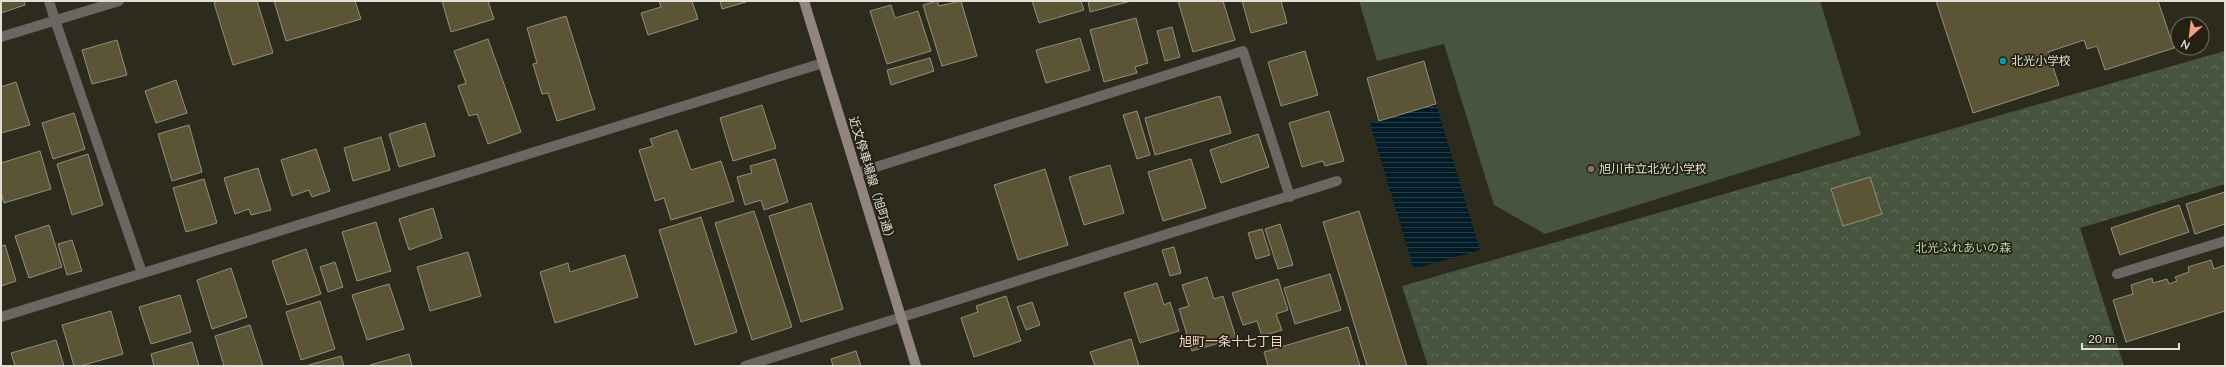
<svg xmlns="http://www.w3.org/2000/svg" width="2226" height="367" font-family="Lato,'Noto Sans JP',sans-serif">
  <defs>
    <pattern id="park-crowns" width="20" height="18" patternUnits="userSpaceOnUse"><rect width="20" height="18" fill="#47553e"/><path d="M2 6a3 3 0 1 1 6 0M12 15a3 3 0 1 1 6 0" fill="none" stroke="#616d59"/></pattern>
    <pattern id="water-rules" width="6" height="5" patternUnits="userSpaceOnUse"><rect width="6" height="5" fill="#011c27"/><path d="M0 2.5h6" fill="none" stroke="#263d45"/></pattern>
  </defs>
  <rect width="100%" height="100%" fill="#2d2b1d"/>
  <path fill="#47553e" d="M1359,1H1820L1861,135L1545,234L1494,205L1444,44L1377,61Z"/>
  <path fill="url(#park-crowns)" d="M2225,51V184L2080,228L2124,366H1428L1402,286Z"/>
  <path fill="url(#water-rules)" d="M1436,104L1480,250L1414,269L1370,124Z"/>
  <g fill="#5c5535" stroke="#928f7e">
    <path d="M1,1H24L25,5L1,13Z"/>
    <path d="M219,1H257L273,53L233,65L214,3Z"/>
    <path d="M274,1H355L361,19L286,41Z"/>
    <path d="M442,1H488L494,19L451,32Z"/>
    <path d="M659,1H692L698,19L648,35L641,13L661,7Z"/>
    <path d="M720,1H745L746,2L722,9Z"/>
    <path d="M937,1L939,6L961,1L977,56L942,66L923,5Z"/>
    <path d="M1032,1H1081L1084,10L1039,23Z"/>
    <path d="M1088,1H1131L1090,12Z"/>
    <path d="M1178,1H1223L1235,40L1193,52Z"/>
    <path d="M1242,1H1281L1287,23L1251,33Z"/>
    <path d="M1936,1H2158L2174,48L2105,70L2097,46L2087,49L2084,40L2048,52L2059,85L1973,113Z"/>
    <path d="M891,5L895,18L918,11L931,51L887,64L870,11Z"/>
    <path d="M566,16L595,109L557,121L548,93L542,94L533,64L537,63L527,28Z"/>
    <path d="M1136,18L1148,63L1135,67L1137,73L1104,82L1090,30Z"/>
    <path d="M1172,27L1180,57L1165,61L1157,31Z"/>
    <path d="M1080,38L1090,70L1046,83L1036,50Z"/>
    <path d="M488,39L521,132L488,144L477,114L469,116L458,86L466,83L454,51Z"/>
    <path d="M117,40L127,75L92,84L82,50Z"/>
    <path d="M1305,51L1318,95L1281,106L1268,62Z"/>
    <path d="M930,58L934,71L891,85L887,70Z"/>
    <path d="M1424,61L1436,104L1379,121L1367,78Z"/>
    <path d="M176,80L187,113L156,123L145,91Z"/>
    <path d="M16,82L30,125L1,133V87Z"/>
    <path d="M1220,96L1231,133L1155,155L1145,118Z"/>
    <path d="M762,105L776,148L733,161L720,118Z"/>
    <path d="M1137,111L1150,155L1137,159L1123,115Z"/>
    <path d="M1329,111L1344,161L1325,166L1323,161L1302,167L1289,123Z"/>
    <path d="M74,113L85,149L53,159L42,123Z"/>
    <path d="M425,123L435,156L399,167L389,134Z"/>
    <path d="M189,125L202,172L172,181L158,134Z"/>
    <path d="M677,130L691,170L721,161L734,201L671,220L664,198L655,201L639,150L653,146L650,139Z"/>
    <path d="M1258,134L1269,167L1221,183L1210,150Z"/>
    <path d="M381,137L390,170L353,181L344,148Z"/>
    <path d="M316,149L330,191L312,197L309,190L292,196L281,160Z"/>
    <path d="M40,151L51,189L4,203L1,192V163Z"/>
    <path d="M88,154L103,205L72,215L57,164Z"/>
    <path d="M775,159L788,202L764,210L761,200L745,205L737,177L752,173L750,166Z"/>
    <path d="M1191,159L1206,208L1163,221L1148,172Z"/>
    <path d="M1110,165L1124,213L1084,225L1069,177Z"/>
    <path d="M258,168L271,210L251,215L249,209L235,214L224,178Z"/>
    <path d="M1045,169L1068,245L1018,260L994,185Z"/>
    <path d="M1870,177L1882,214L1843,226L1831,189Z"/>
    <path d="M204,179L217,223L186,232L173,188Z"/>
    <path d="M2225,192V224L2195,234L2186,204Z"/>
    <path d="M811,203L843,309L801,322L769,216Z"/>
    <path d="M2179,205L2189,232L2120,255L2111,228Z"/>
    <path d="M433,208L442,238L409,250L399,219Z"/>
    <path d="M754,211L792,327L752,340L715,223Z"/>
    <path d="M1359,211L1407,366H1367L1323,222Z"/>
    <path d="M701,217L737,332L695,345L659,230Z"/>
    <path d="M376,222L391,271L357,281L342,232Z"/>
    <path d="M1280,224L1293,265L1278,269L1265,229Z"/>
    <path d="M49,225L62,267L29,278L15,236Z"/>
    <path d="M1262,229L1270,255L1256,259L1248,233Z"/>
    <path d="M72,240L82,271L67,275L58,244Z"/>
    <path d="M5,245L16,281L1,286V246Z"/>
    <path d="M1174,247L1181,273L1170,276L1162,250Z"/>
    <path d="M306,249L321,294L287,305L272,261Z"/>
    <path d="M468,252L481,296L430,311L417,267Z"/>
    <path d="M625,255L638,297L555,323L540,272L568,263L570,272Z"/>
    <path d="M2211,260L2214,269L2225,265V311L2126,342L2113,300L2133,294L2131,285L2152,278L2153,283L2167,279L2169,284L2177,281L2175,277L2189,272L2188,267Z"/>
    <path d="M335,262L343,287L328,292L320,267Z"/>
    <path d="M231,268L247,317L212,329L197,280Z"/>
    <path d="M1330,274L1341,310L1295,324L1284,288Z"/>
    <path d="M1207,277L1214,299L1223,296L1236,338L1192,351L1179,309L1189,306L1182,285Z"/>
    <path d="M1278,279L1288,310L1276,314L1282,330L1262,336L1257,321L1243,325L1232,293Z"/>
    <path d="M1157,283L1164,305L1170,302L1179,331L1140,343L1124,293Z"/>
    <path d="M389,284L404,329L367,340L352,295Z"/>
    <path d="M180,295L191,332L151,344L139,307Z"/>
    <path d="M1006,296L1021,341L974,357L961,318L978,312L976,306Z"/>
    <path d="M320,301L335,349L301,360L286,312Z"/>
    <path d="M1032,302L1040,325L1026,330L1017,307Z"/>
    <path d="M111,311L123,354L80,366H74L62,325Z"/>
    <path d="M250,325L263,366H224L215,336Z"/>
    <path d="M1348,327L1360,366H1268L1264,352Z"/>
    <path d="M1131,339L1139,366H1095L1090,352Z"/>
    <path d="M56,340L64,366H15L11,353Z"/>
    <path d="M192,342L199,366H154L151,354Z"/>
    <path d="M856,351L861,366H833L831,359Z"/>
    <path d="M409,354L412,366H370V365Z"/>
    <path d="M341,356L344,366H305Z"/>
  </g>
  <g fill="none" stroke-linecap="round" stroke-linejoin="round">
    <g stroke="#6c6561" stroke-width="10">
      <path d="M55,20L142,273"/>
      <path d="M2117,274L2225,241"/>
    </g>
    <g stroke="#6c6561" stroke-width="10">
      <path d="M49,1L55,20"/>
      <path d="M1,37L119,1"/>
      <path d="M857,173L1243,51L1290,197"/>
      <path d="M1,317L823,63"/>
      <path d="M745,366L1337,181"/>
    </g>
    <path stroke="#91867f" stroke-width="10" d="M804,1L916,366"/>
  </g>
  <circle fill="#0f9aa8" stroke="#242113" stroke-width="1.5" cx="2003" cy="61" r="4"/>
  <circle fill="#8d6e63" stroke="#242113" stroke-width="1.5" cx="1591" cy="169" r="4"/>
  <g text-anchor="middle" stroke-width="3.5" stroke-linejoin="round" paint-order="stroke">
    <g font-size="12" fill="#e0ded5" stroke="#242113" text-anchor="start">
      <text x="2011" y="65">北光小学校</text>
      <text x="1599" y="173">旭川市立北光小学校</text>
    </g>
    <g font-size="12" fill="#e0ded5" stroke="#242113">
      <text transform="translate(872 180) rotate(73)" y="4">近文停車場線（旭町通）</text>
    </g>
    <g font-size="12" fill="#b6d6a1" stroke="#242113">
      <text x="1963" y="252">北光ふれあいの森</text>
    </g>
    <g font-size="13" fill="#f5d5c9" stroke="#242113">
      <text x="1231" y="346">旭町一条十七丁目</text>
    </g>
  </g>
  <rect width="2226" height="367" fill="none" stroke="#e0ded5" stroke-width="4"/>
  <g transform="translate(2190 36) rotate(208)"><circle r="19" fill="#242113" stroke="#6f6d61"/>
  <path d="M0-3L7 15L0 10L-7 15Z" fill="#f2a07f"/>
  <text y="-6" font-size="11" font-weight="bold" text-anchor="middle" fill="#e0ded5">N</text>
  </g>
  <path d="M2082 343v6h97v-6" fill="none" stroke="#e0ded5" stroke-width="2"/>
  <text x="2088" y="343" font-size="12" fill="#e0ded5" stroke="#242113" stroke-width="3" paint-order="stroke">20 m</text>
</svg>
